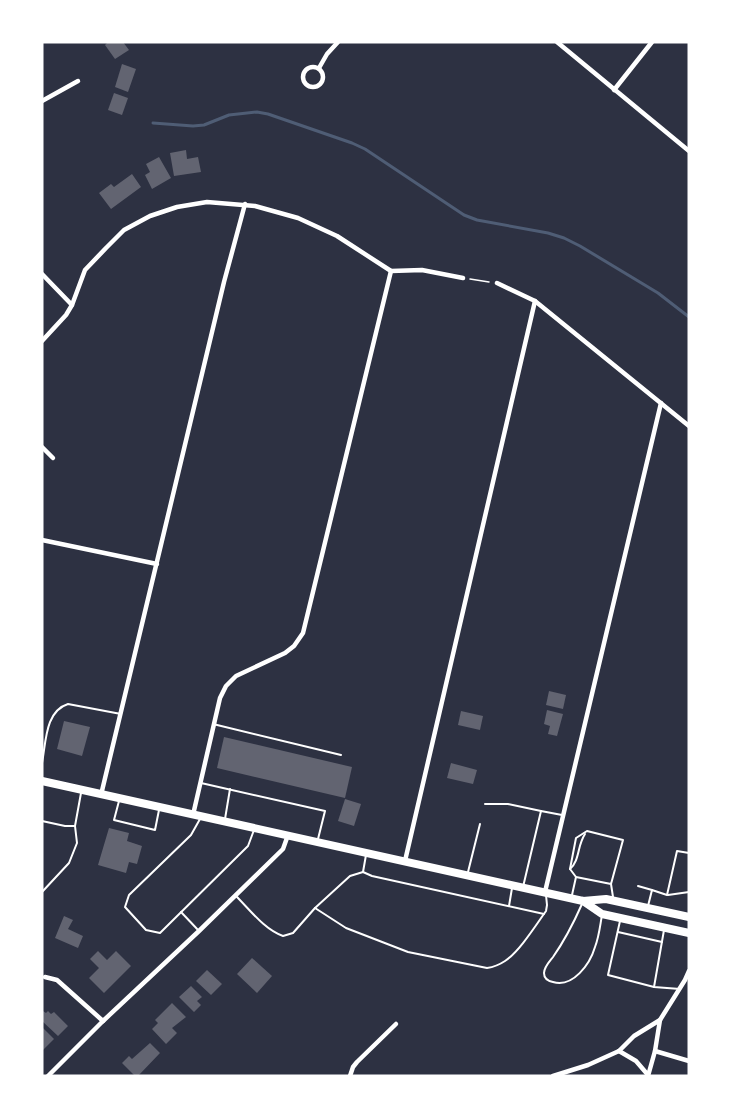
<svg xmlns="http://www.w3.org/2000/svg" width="731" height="1118" font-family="'Open Sans',sans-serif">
  <rect width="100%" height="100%" fill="#2d3142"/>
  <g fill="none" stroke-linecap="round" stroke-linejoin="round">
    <path stroke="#4f5d75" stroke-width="3" d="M153,123L193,126L204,125L229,115L257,112L268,114L352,143L365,149L464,215L477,220L548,233L564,238L580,246L658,293L689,317"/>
  </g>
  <g fill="#626471">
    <path d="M108,42H123L129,50L115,59L105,45Z"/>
    <path d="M122,64L136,69L128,92L115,87Z"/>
    <path d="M114,93L128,98L122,115L108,110Z"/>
    <path d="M186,150L187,159L198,157L201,172L174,176L170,153Z"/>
    <path d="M159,157L171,178L152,189L145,175L150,172L146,164Z"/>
    <path d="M132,174L141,187L111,209L99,193L111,184L114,187Z"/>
    <path d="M549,691L566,695L563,709L546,705Z"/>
    <path d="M547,710L563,714L557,736L548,734L550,726L544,724Z"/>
    <path d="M461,711L483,716L480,730L458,725Z"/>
    <path d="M64,721L90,727L82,756L57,749Z"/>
    <path d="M224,737L352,767L345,798L217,768Z"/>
    <path d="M451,763L477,770L473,784L447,778Z"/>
    <path d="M345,799L361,804L354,826L338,821Z"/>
    <path d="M109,828L129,833L127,841L142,846L137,864L129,862L126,873L98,865Z"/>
    <path d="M64,916L73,920L68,929L83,936L78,948L55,938Z"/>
    <path d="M98,951L107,960L116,951L131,966L104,993L89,978L99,968L90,959Z"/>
    <path d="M252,958L272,976L257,993L237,974Z"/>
    <path d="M207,970L222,984L211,995L196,981Z"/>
    <path d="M191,986L202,997L197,1001L201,1005L194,1012L179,997Z"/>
    <path d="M172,1003L186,1017L172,1028L177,1033L166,1044L152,1029L158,1023L155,1020Z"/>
    <path d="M43,1011L46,1013L48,1011L51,1014L54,1012L68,1026L58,1036L42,1021Z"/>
    <path d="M42,1027L54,1039L42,1051Z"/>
    <path d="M150,1043L160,1053L138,1076H135L122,1063L129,1056L132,1059Z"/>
  </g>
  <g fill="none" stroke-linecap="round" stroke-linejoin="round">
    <path stroke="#fff" stroke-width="1.5" d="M470,279L489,282"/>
    <g stroke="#fff" stroke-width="2">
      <path d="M42,653V657"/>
      <path d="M213,724L341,755"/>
      <path d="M42,763C46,743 45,711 68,704L121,714"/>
      <path d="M201,783L325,811L318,839"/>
      <path d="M119,801L114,820L155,830L159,810"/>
      <path d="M485,804H508L541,811"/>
      <path d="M200,819L191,835L129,895L125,907L146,930L160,933L248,846L254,830"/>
      <path d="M225,819L230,789"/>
      <path d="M42,821L65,826H75"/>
      <path d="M366,855L363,872L350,876L315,908L346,928L408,952L487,968C494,967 499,965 505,961C519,952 536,925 546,911L547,905L546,895"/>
      <path d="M570,869C580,860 577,846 585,834"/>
      <path d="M363,872L372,876L544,914"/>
      <path d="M468,872L480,824"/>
      <path d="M611,884L576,877L570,869L576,838L587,831L623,840L611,884L613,897"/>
      <path d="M638,886L652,890"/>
      <path d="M523,887L541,811L562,815"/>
      <path d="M42,892L69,863L77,843L75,826L81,793"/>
      <path d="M572,895L576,877"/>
      <path d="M668,895L689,892"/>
      <path d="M236,896C250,910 265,930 283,936L293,933L315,908"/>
      <path d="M582,904C574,922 565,940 553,957C550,961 544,967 544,973C544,978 548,981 553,982C573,988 590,964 595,947C599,937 600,926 602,915"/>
      <path d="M509,906L512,888"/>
      <path d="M648,906L652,890L667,895L677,851L689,853"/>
      <path d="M181,912L199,931"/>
      <path d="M620,921L608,975L654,987L680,989"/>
      <path d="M618,932L662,942"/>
      <path d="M654,987L664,930"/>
    </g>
    <g stroke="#fff" stroke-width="4.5">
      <path d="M557,42L689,151"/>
      <circle cx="313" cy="77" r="10"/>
      <path d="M319,68L327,54L338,42"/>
      <path d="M614,90L652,42"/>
      <path d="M42,101L78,81"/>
      <path d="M42,274L72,305"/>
      <path d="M497,283L535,301L689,426"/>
      <path d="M42,341L66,315L72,305L85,270L106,248L124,230L150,216L177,207L207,202L255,206L298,218L337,236L391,271L422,270L463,278"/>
      <path d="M42,447L53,458"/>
      <path d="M42,540L157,564"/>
      <path d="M101,795L224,282L245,204"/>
      <path d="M193,815L220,698L226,686L236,676L285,653L294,646L303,633L391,271"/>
      <path d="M405,861L535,301"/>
      <path d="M545,892L661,403"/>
      <path d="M45,977L57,980L103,1021"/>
      <path d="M619,1051L636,1061L648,1075"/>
      <path d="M655,1051L689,1061"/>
      <path d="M48,1076L103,1021L199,931L283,849L288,835"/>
      <path d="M350,1076L353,1067L357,1062L396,1024"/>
      <path d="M553,1076L588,1065L619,1051L634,1036L660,1020L685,980L689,971"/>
      <path d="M648,1076L655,1051L660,1020"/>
    </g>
    <g stroke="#fff" stroke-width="8">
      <path d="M42,781L583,901L606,899L689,917"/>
      <path d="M583,901L602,914L689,933"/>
    </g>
  </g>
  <rect width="731" height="1118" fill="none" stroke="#ffffff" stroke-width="87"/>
</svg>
